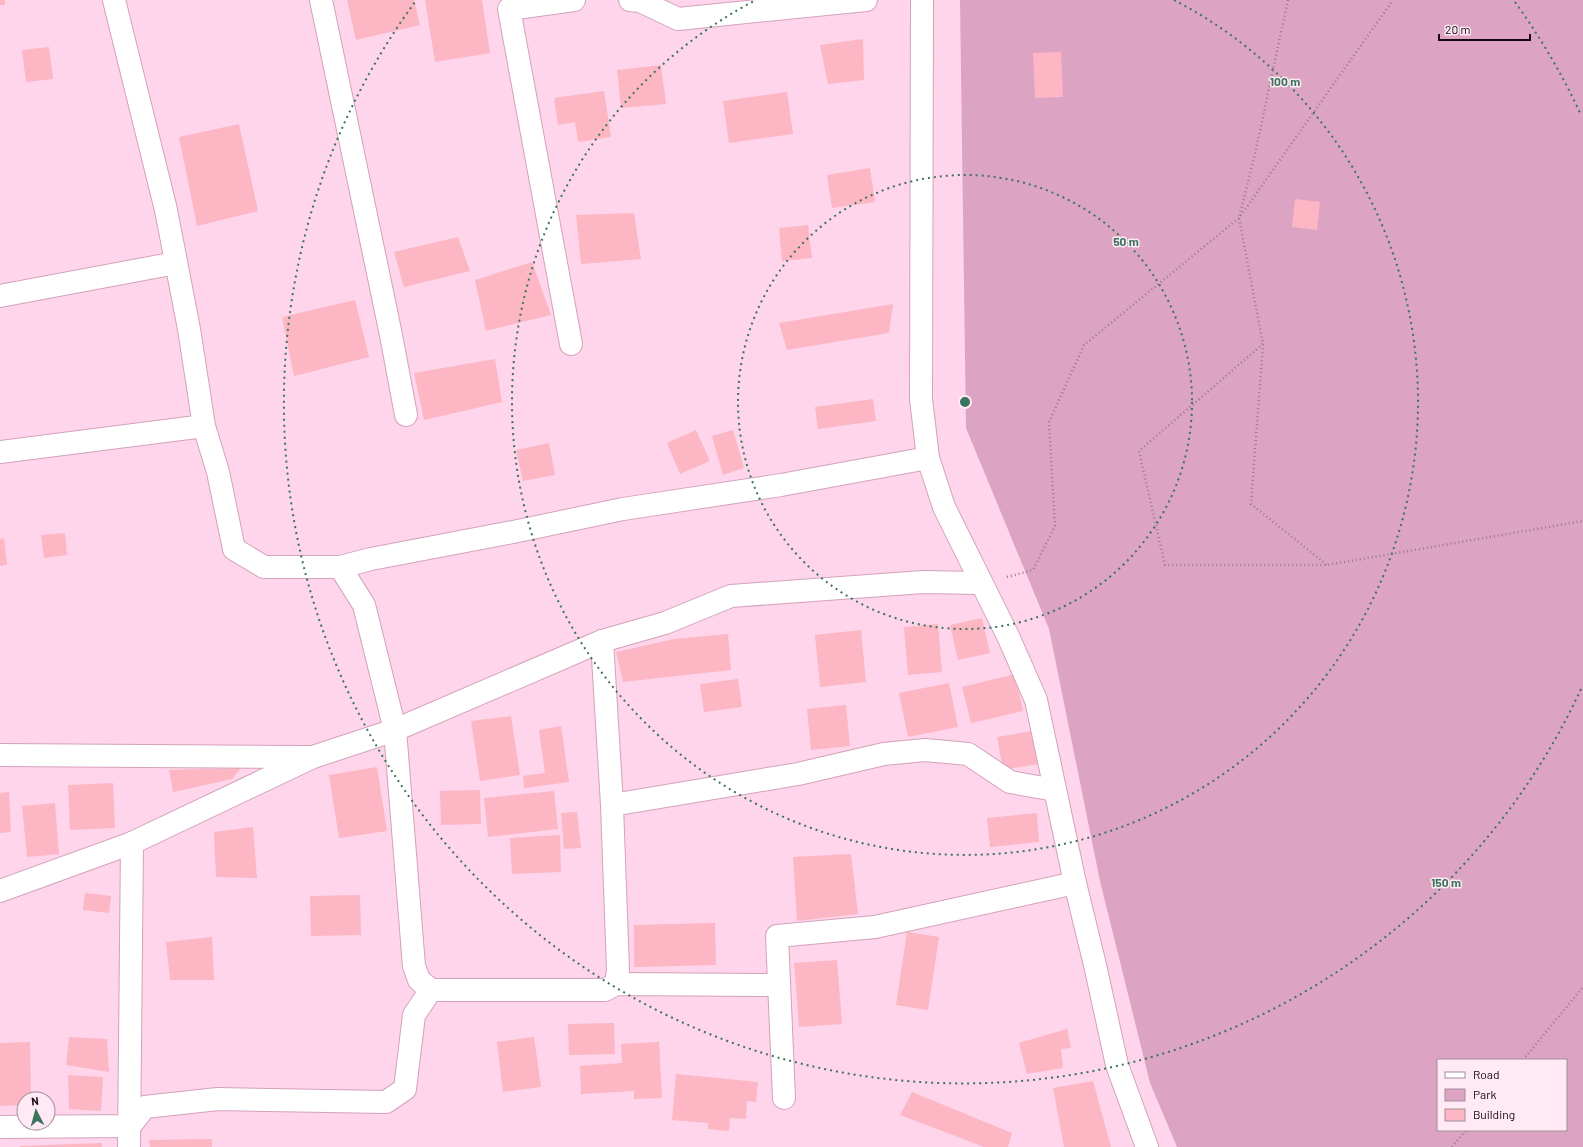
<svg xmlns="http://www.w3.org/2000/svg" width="1583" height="1147" font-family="Barlow,sans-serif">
  <rect width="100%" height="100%" fill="#fed5ea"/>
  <path fill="#dca4c2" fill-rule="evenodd" d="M960,0H1583V1147H1177L1150,1083L1100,881L1049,629L966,428ZM1438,1060H1566V1130H1438Z"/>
  <g fill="#fcb6c4">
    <rect x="0" y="0" width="5" height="5"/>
    <path d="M347,0H414L420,25L356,40Z"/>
    <path d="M425,0H482L490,53L435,62Z"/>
    <path d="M863,39L864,80L828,84L820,45Z"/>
    <path d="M49,47L53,79L26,82L22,50Z"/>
    <path d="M1061,52L1063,97L1035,98L1033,53Z"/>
    <path d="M661,65L666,104L621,108L617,70Z"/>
    <path d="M604,91L611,137L578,142L575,122L558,125L554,98Z"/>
    <path d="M787,92L793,134L729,143L723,101Z"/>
    <path d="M239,124L258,211L197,226L179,137Z"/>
    <path d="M870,168L875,202L832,208L827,175Z"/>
    <path d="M1295,199L1320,202L1317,230L1292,227Z"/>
    <path d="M634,213L641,259L581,264L576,215Z"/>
    <path d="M808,225L812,258L782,261L779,228Z"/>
    <path d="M458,237L470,271L404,287L394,252Z"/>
    <path d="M532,262L551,315L486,331L475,280Z"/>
    <path d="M355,300L369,357L294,376L282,317Z"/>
    <path d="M893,304L889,333L787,350L779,323Z"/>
    <path d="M495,359L502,402L424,420L414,373Z"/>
    <path d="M873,399L876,421L818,429L815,407Z"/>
    <path d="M696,430L710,461L680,474L667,443Z"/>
    <path d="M733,430L744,468L723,475L712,436Z"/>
    <path d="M549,443L555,475L523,481L516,450Z"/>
    <path d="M65,533L67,555L44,558L41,535Z"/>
    <path d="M4,538L7,565L0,566V539Z"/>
    <path d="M982,618L990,653L958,660L950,625Z"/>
    <path d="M938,624L942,672L908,675L904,627Z"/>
    <path d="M861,630L866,682L820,687L815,635Z"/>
    <path d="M728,634L731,670L623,682L616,652L674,639Z"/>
    <path d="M1015,674L1023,711L971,723L962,687Z"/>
    <path d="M738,679L742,707L704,712L700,684Z"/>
    <path d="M949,683L958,727L908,737L899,693Z"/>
    <path d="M846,705L850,746L811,750L807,709Z"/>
    <path d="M511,716L520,775L480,781L471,721Z"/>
    <path d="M561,726L569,782L524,788L523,776L545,773L539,730Z"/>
    <path d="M1032,731L1038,764L1003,770L997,737Z"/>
    <path d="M377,767L387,831L339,838L329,775Z"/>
    <path d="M241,768L232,779L173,792L169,770Z"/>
    <path d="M113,783L115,828L70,830L68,785Z"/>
    <path d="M480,790L481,824L441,825L440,791Z"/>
    <path d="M554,791L558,829L488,837L484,798Z"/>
    <path d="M9,792L11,832L0,833V793Z"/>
    <path d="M55,803L59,854L27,857L22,806Z"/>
    <path d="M577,812L581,848L564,849L561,813Z"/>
    <path d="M1037,813L1039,842L990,847L987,818Z"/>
    <path d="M253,827L257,878L216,877L214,832Z"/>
    <path d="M560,835L561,872L512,874L510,838Z"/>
    <path d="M851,854L858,914L797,921L793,857Z"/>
    <path d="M85,893L111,896L109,913L83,910Z"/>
    <path d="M360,895L361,935L311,936L310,896Z"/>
    <path d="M715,923L716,965L634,967V925Z"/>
    <path d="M907,932L939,937L928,1010L896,1005Z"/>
    <path d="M212,937L214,980H170L166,942Z"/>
    <path d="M837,960L842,1024L799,1027L794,963Z"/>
    <path d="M614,1023L615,1054L569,1055L568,1024Z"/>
    <path d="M1067,1029L1071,1048L1061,1049L1063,1068L1027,1074L1019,1043Z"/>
    <path d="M69,1037L107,1039L109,1072L66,1065Z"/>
    <path d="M534,1037L541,1087L503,1092L497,1042Z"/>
    <path d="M30,1042L31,1099H24V1105L0,1106V1043Z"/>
    <path d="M659,1042L662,1098L634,1099V1091L581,1094L580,1066L622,1063L621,1044Z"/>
    <path d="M676,1074L758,1082L756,1102L747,1101L746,1119L730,1118L729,1131L708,1129V1123L672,1120Z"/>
    <path d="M68,1075L103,1077L101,1111L69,1109Z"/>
    <path d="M1093,1081L1111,1147H1064L1053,1088Z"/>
    <path d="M912,1092L1012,1133L1008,1147H984L900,1115Z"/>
    <path d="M212,1139V1147H150L149,1140Z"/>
    <path d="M102,1143V1147H20V1146Z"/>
  </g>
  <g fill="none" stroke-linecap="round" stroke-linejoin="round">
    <g stroke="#d3a2bc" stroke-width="24">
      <g id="minor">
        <path d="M114,0L166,210L189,329L204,426L218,472L234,549L264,567H340"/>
        <path d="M321,0L391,335L406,415"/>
        <path d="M630,0L640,1L678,19L866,0"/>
        <path d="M922,0L921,399L928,458L944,507L1008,636L1036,700L1075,883L1095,965L1117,1065L1147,1147"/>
        <path d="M0,296L176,263"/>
        <path d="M571,344L509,9L574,0"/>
        <path d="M0,452L204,426"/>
        <path d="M602,641L612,805L618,970L616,984"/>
        <path d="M0,755L307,757"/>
        <path d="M612,805L798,774L884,754L925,750L968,754L1010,782L1055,790"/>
        <path d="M0,891L132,843L313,757L395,730L602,641L665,623L731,596L923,582L981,583"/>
        <path d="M779,985L616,984L605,990H431L419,980L414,966L395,730L364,605L340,567L371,559L513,532L623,509L781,485L928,458"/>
        <path d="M784,1098L777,936L875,927L1075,883"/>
        <path d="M0,1127L130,1126L145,1107L218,1099L386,1102L405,1089L414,1015L431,990"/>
        <path d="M129,1147L132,843"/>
      </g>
    </g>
    <g stroke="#997b8b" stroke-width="2.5" stroke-dasharray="1 3" stroke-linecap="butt">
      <path d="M1288,0L1255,154L1239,218L1263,344L1251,504L1327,565"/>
      <path d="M1263,344L1139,451L1165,565H1327L1583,521"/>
      <path d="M1007,577L1033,570L1055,526L1049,422L1084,345L1239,218L1393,0"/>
      <path d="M1523,1060L1583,987"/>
      <path d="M1452,1147L1466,1130"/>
    </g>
    <use href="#minor" stroke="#fff" stroke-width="22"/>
  </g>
  <g fill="none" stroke="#3a745d" stroke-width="2" stroke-dasharray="2 4">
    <circle cx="965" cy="402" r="227"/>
    <path d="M1174 0A453 453 0 1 1 756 0"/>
    <path d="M1581 689A680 680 0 1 1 415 2M1515 2A680 680 0 0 1 1581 115"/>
  </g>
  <circle cx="965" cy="402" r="6" fill="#3a745d" stroke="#fee9f4" stroke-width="2"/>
  <g font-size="12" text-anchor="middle" font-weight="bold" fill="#3a745d" stroke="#fee9f4" stroke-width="3" stroke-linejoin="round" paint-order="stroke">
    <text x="1285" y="86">100 m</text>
    <text x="1126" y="246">50 m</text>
    <text x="1446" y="887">150 m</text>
  </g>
  <rect x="1437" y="1059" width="130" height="72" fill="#fee9f4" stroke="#a18e98"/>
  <rect x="1445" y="1072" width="20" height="6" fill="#ffffff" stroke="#a18e98"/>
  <text x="1473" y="1079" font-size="12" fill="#15060f">Road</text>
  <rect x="1445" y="1089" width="20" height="12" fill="#dca4c2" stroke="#a18e98"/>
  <text x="1473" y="1099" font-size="12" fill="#15060f">Park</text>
  <rect x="1445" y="1109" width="20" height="12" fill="#fcb6c4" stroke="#a18e98"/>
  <text x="1473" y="1119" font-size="12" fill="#15060f">Building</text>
  <g transform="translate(36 1111) rotate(354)"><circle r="19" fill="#fee9f4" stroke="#a18e98"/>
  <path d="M0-3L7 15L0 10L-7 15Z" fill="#3a745d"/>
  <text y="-6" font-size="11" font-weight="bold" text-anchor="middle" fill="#15060f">N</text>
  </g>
  <path d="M1439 34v6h91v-6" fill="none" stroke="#15060f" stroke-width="2"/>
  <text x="1445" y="34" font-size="12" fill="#15060f" stroke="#fee9f4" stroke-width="3" paint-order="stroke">20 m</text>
</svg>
